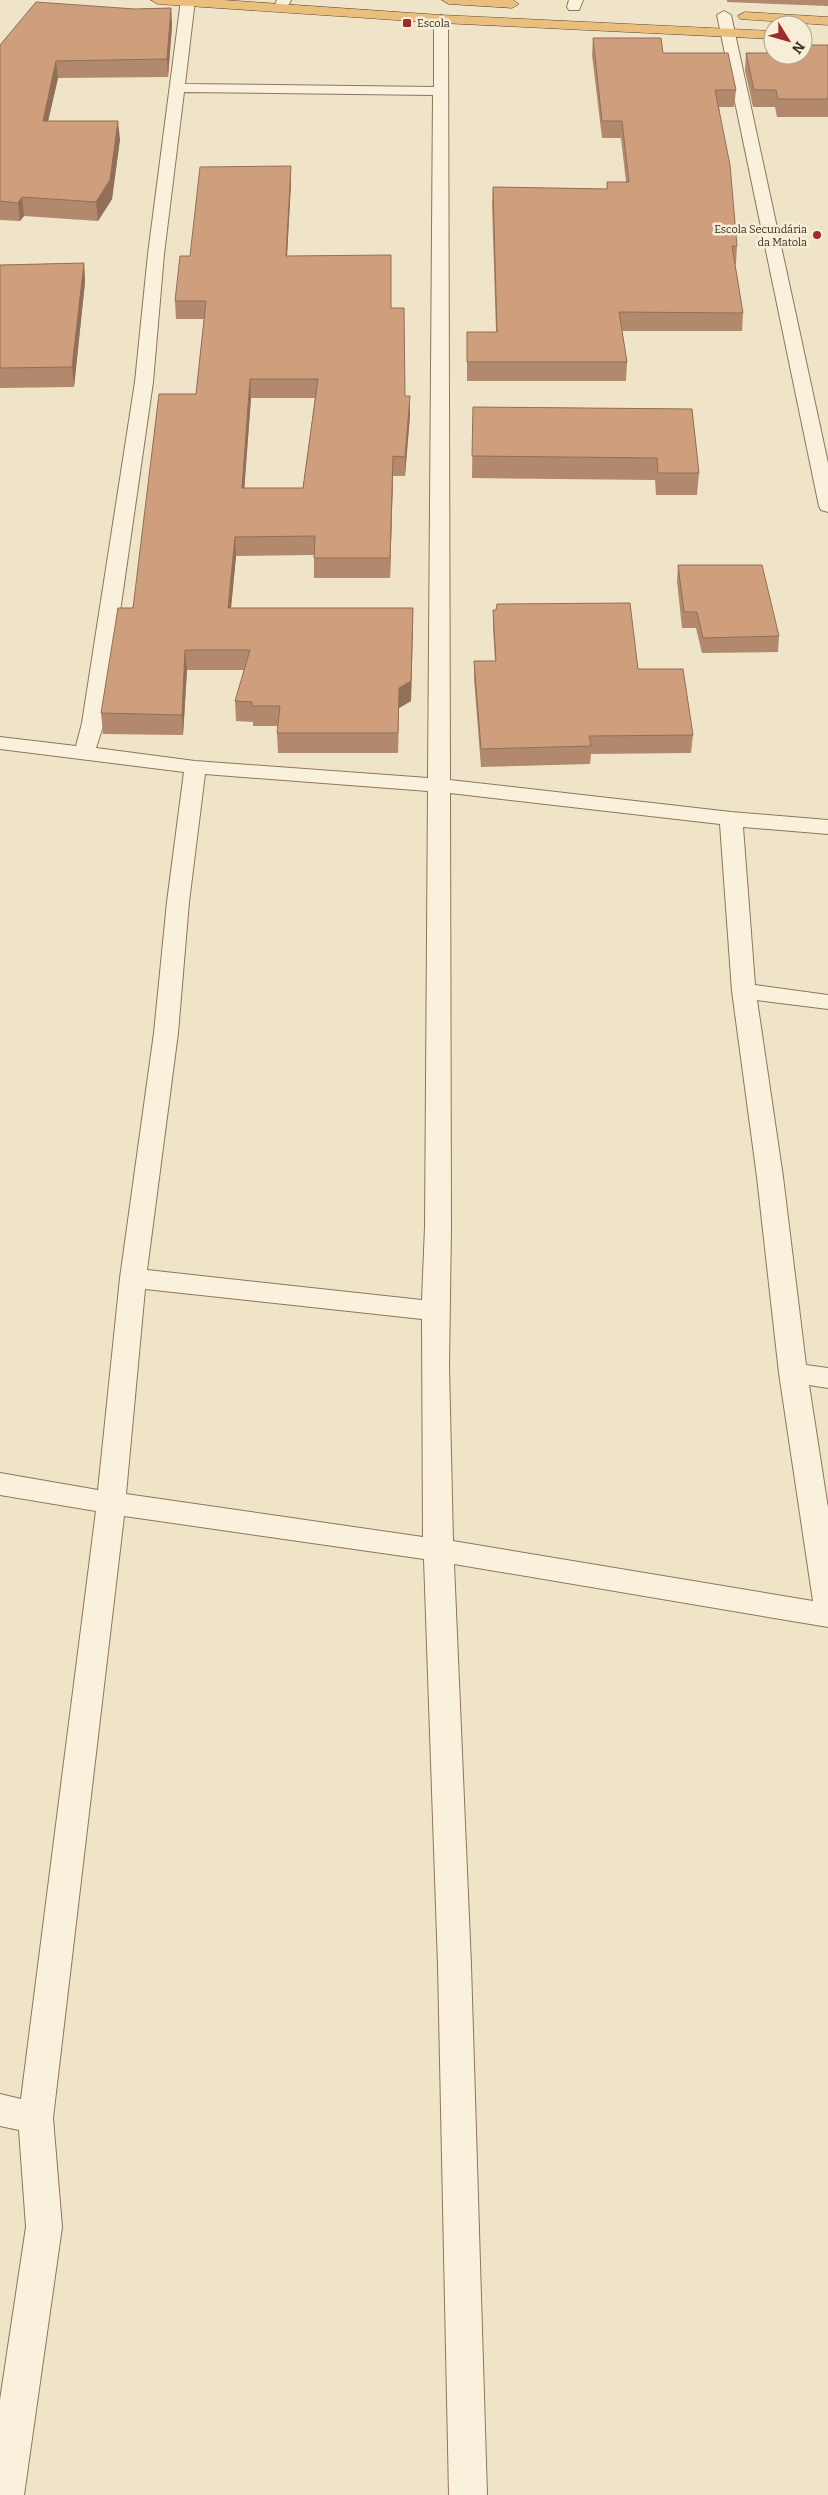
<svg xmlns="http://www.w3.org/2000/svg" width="828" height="2495" font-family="Bitter,serif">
  <rect width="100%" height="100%" fill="#f0e4c8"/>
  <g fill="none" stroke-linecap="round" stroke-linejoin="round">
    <g stroke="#8d765c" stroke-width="2">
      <g id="minor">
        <path d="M181,0H195L185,84L434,87V19L441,15L448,19L450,780L731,812L828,820V834L743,827L755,985L828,995V1009L757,1000L783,1177L806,1365L828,1368V1388L809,1385L828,1508V1627L454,1564L471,1965L487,2495H449L438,1965L424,1559L124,1516L53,2118L62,2227L24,2495H0V2400L26,2227L19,2130L0,2126V2094L21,2099L96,1511L0,1495V1473L98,1490L120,1278L154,1033L167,902L184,772L0,749V737L76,746L82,723L135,382L148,254ZM184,92L433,95L428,778L195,761L96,748L104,723L153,382L164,254ZM205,774L428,791L425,1227L422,1300L147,1270L178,1033L189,902ZM450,793L720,824L732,991L757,1177L779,1373L813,1601L453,1541L449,1367L451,1227ZM145,1289L422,1319L423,1537L126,1494Z"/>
        <path d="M277,0H291L286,10L281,11L274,7Z"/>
        <path d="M569,0H583L579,10H569L567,7Z"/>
        <path d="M724,11L731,15L828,463V512L821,510L819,506L717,15Z"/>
      </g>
    </g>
    <g stroke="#5b4430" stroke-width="1">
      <g id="trunk">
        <path d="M151,0H223L441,15L773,31V39L441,23L158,4Z"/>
        <path d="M442,0H513L519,4L512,8L449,4Z"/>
        <path d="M745,12L828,17V25L740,19L738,16Z"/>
      </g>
    </g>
    <use href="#minor" fill="#faf1dc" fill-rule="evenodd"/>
    <use href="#trunk" fill="#eabe7c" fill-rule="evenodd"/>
  </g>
  <g fill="#b2896c" fill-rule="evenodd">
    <path d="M727,0H828V6L727,2Z"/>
    <path d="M171,8L172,26L168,77L58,78L48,121L120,139L112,199L98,221L24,216L20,221L0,220V45L135,9Z"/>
    <path d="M593,38L663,53L736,90L734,107H719L737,246L736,264H735L743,313L742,331H622L627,362L626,381H467V332H496L492,205L493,187L607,189V182H626L621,138H602L592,55Z"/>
    <path d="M767,45H828V117H777L775,107H753L745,70L746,53H766Z"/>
    <path d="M291,166V183L287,256L391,308L405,396H410V415L405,476H393L390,578H314V555L236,556L231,608L413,628L411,701L399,708L398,753H278L277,733L278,726H253V722L236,721L235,701L244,670H187L183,735L103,734L101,713L196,394L204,319H176L175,301ZM251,398H315L303,488H244Z"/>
    <path d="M84,263L85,282L74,387L0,388V265Z"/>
    <path d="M473,407L692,409L699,473L697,495H656L655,480L472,478Z"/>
    <path d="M678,565L779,636L778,652L702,653L696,628H682L677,581Z"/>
    <path d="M493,610L638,669L693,735L691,753L591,754L590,764L481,767L474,679V661H495L493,628Z"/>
  </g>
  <g fill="#916f58">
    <path d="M171,8L172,26L168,77L167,59Z"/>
    <path d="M56,61L58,78L44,139L43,121Z"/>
    <path d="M118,121L120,139L112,199L98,221L96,202Z"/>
    <path d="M291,166V183L286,274V256Z"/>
    <path d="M22,197L24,216L20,221L18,203Z"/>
    <path d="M84,263L85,282L74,387L72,367Z"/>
    <path d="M250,379L251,398L243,507L242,488Z"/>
    <path d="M410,396V415L405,476V457Z"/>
    <path d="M393,456V476L390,578V558Z"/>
    <path d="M235,537L236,556L229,628L228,608Z"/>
    <path d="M413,608L411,701L399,708L398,753L399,688Z"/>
    <path d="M185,650L187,670L183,735L182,715Z"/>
  </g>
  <g fill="#cf9f7d" stroke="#916f58" fill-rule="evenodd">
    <path d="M36,2L135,9L171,8L167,59L56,61L43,121H118L110,180L96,202L22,197L18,203L0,201V45Z"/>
    <path d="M593,38H661L663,53H728L736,90H715L730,165L737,246H732L743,313L619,312L627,362H467V332H497L493,187L607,189V182H629L622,121H602Z"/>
    <path d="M767,45H773V55H803V45H828V99H778L776,90H754L746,53H769Z"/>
    <path d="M291,166L286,256L391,255V308H404L405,396H410L405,457L393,456L390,558H314L315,536L235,537L228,608H413L411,681L399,688L398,733H277L280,706H252V702L235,701L250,650H185L182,715L101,713L118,608H133L159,394H196L206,301H175L180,256H190L200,167ZM250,379H318L303,488H242Z"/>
    <path d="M84,263L72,367L0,368V265Z"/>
    <path d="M473,407L692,409L699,473H658L657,458L472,456Z"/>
    <path d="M678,565H762L779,636L703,638L697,612H684Z"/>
    <path d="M630,603L638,669H683L693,735L589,736L591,746L481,749L474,661H496L493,610H496L497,604Z"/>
  </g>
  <g fill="#9e2a2b" stroke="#f7eed8" stroke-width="2">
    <rect x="402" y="18" width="10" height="10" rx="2.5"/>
    <circle cx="817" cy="235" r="5"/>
  </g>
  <g text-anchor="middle" stroke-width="5" stroke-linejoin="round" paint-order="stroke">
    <g font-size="11" fill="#3d2e20" stroke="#f7eed8" text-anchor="start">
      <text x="417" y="27">Escola</text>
      <text x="807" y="233" text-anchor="end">Escola Secundária<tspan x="807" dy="13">da Matola</tspan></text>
    </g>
  </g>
  <g transform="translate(788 40) rotate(127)"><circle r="24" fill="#f7eed8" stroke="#ada18e"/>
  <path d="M0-4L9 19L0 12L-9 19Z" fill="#9e2a2b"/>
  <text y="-8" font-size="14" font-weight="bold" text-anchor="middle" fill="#3d2e20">N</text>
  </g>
</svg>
